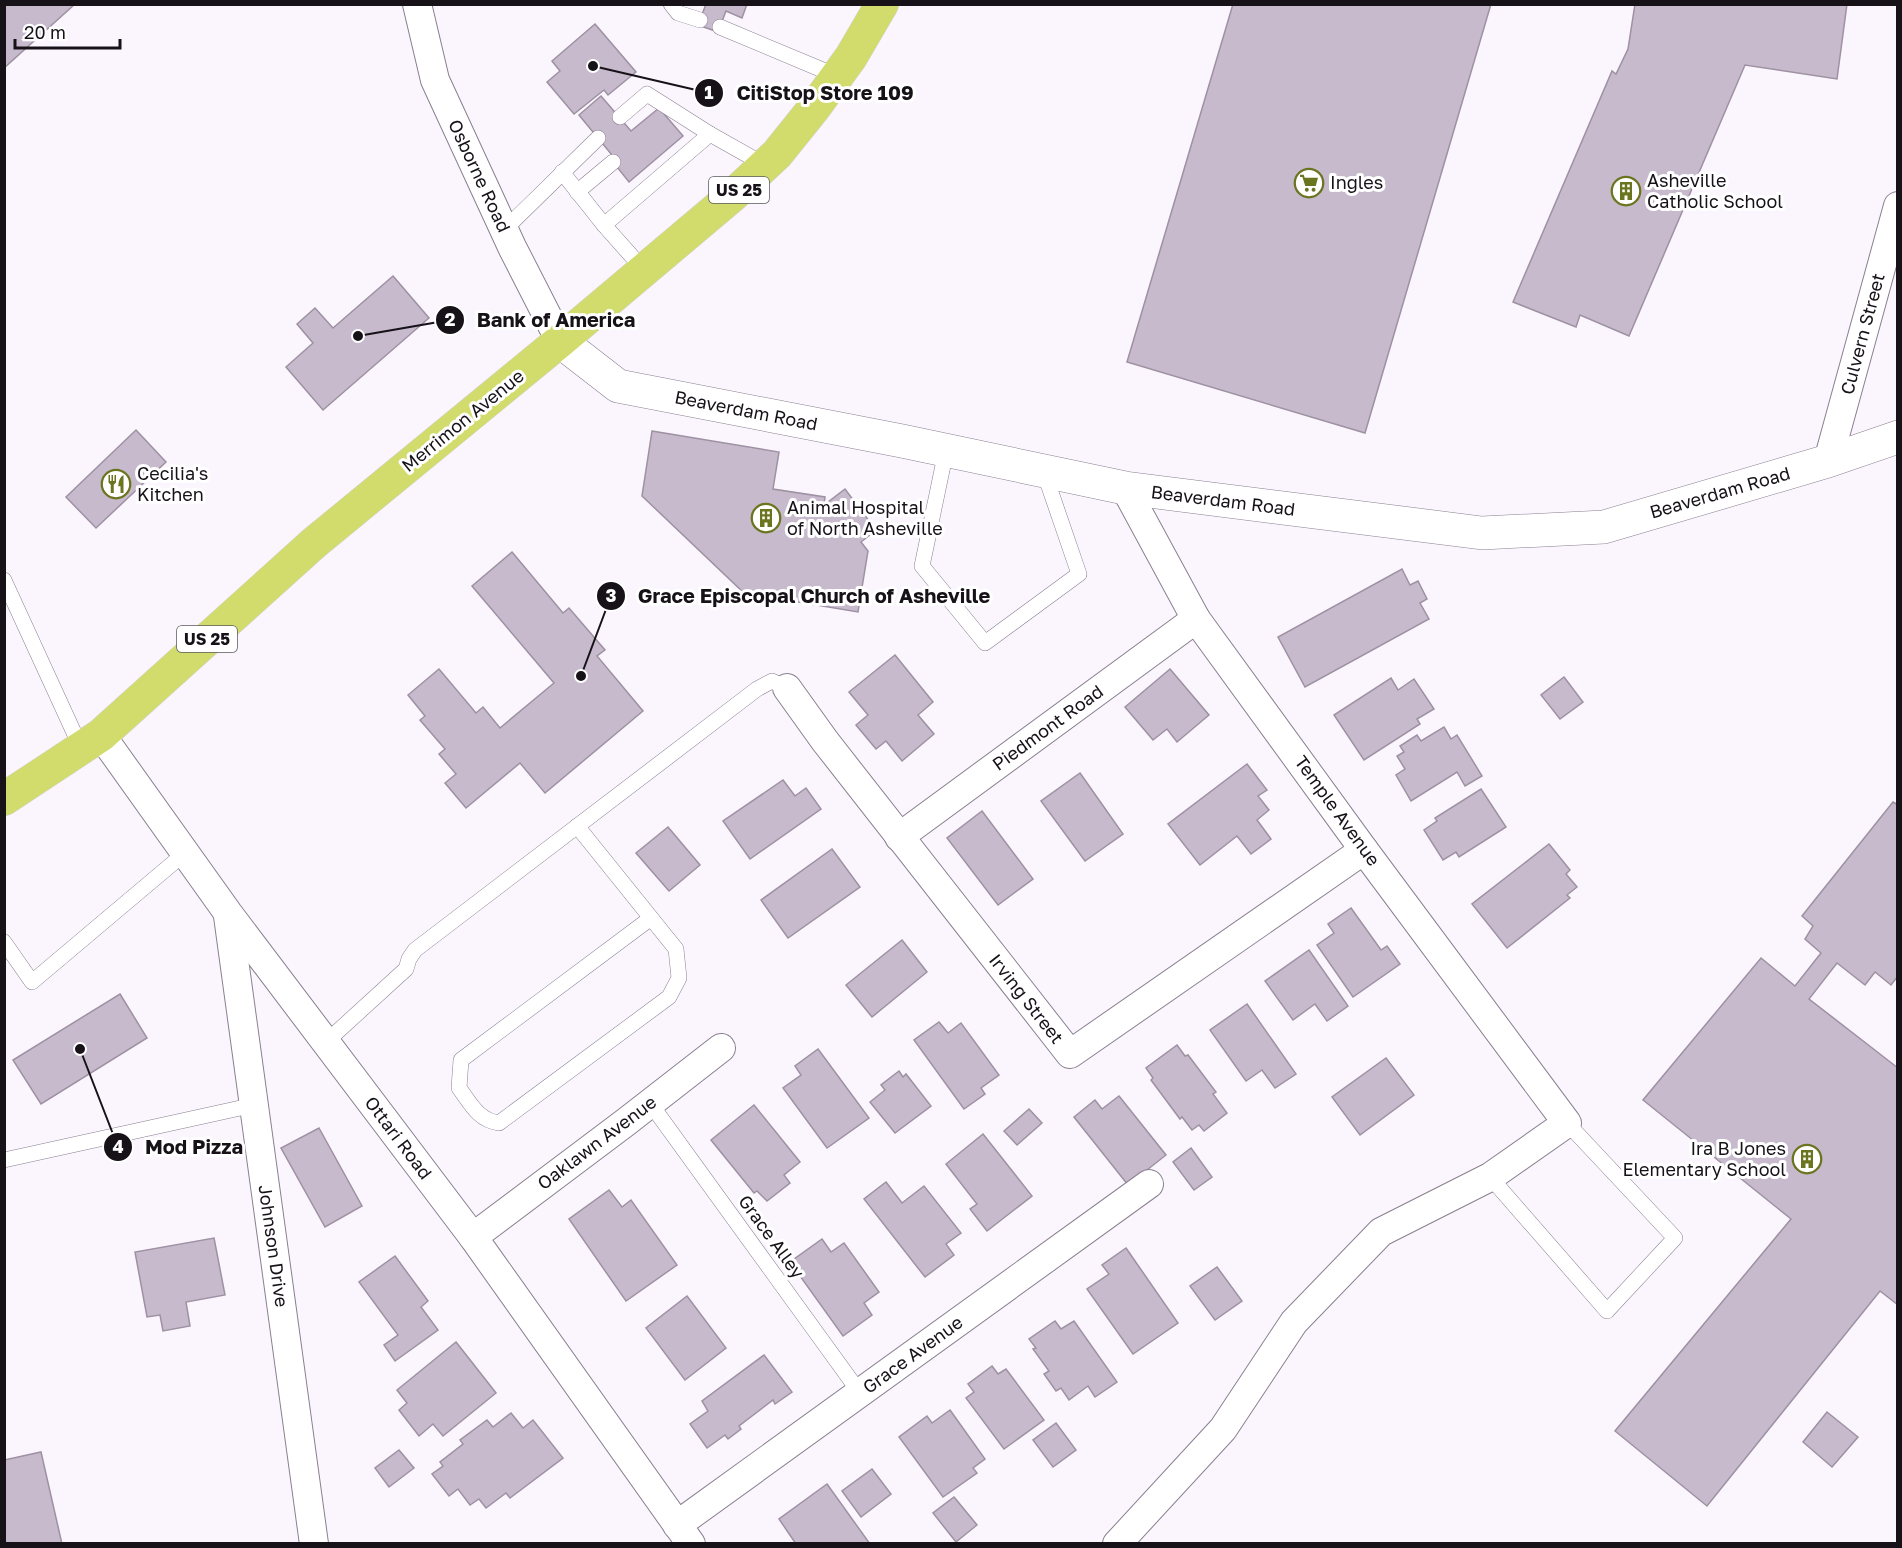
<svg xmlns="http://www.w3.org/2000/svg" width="1902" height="1548" font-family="'Golos Text',sans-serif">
  <rect width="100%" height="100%" fill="#fbf6fe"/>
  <g fill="#c6bacc" stroke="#9d91a2" stroke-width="1.5">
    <path d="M4,4H75L4,68Z"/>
    <path d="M706,4H747L742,18L726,11L718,32L698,25Z"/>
    <path d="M1233,4H1491L1365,433L1127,362Z"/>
    <path d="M1635,4H1847L1837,79L1745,65L1629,336L1580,315L1576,327L1513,302L1612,71L1616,74L1628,49Z"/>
    <path d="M595,24L636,72L608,95L604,90L574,114L547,82L560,71L552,61Z"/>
    <path d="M601,96L631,131L659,108L683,136L629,182L609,157L612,155L579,115Z"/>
    <path d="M393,276L429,318L323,410L286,367L313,343L297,324L315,308L333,328Z"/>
    <path d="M136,430L166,462L96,528L66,497Z"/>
    <path d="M652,431L779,452L773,489L825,497L824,505L845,489L876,530L861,542L868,551L858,612L744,593L642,496Z"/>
    <path d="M512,552L563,613L569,608L605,650L597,656L643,711L545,793L520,763L466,808L445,783L456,774L439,754L445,749L420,720L425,716L408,695L439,669L476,713L483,707L500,728L554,683L472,586Z"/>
    <path d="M1402,569L1410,585L1418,581L1427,599L1420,603L1429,619L1305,687L1278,637Z"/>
    <path d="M895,655L933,702L918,715L934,734L902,761L886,741L876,749L856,725L868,715L849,692Z"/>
    <path d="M1170,669L1209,715L1177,742L1167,729L1153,740L1125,707Z"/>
    <path d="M1564,677L1583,702L1560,719L1541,695Z"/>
    <path d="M1391,678L1398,690L1414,679L1434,709L1417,719L1420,724L1364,760L1334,715Z"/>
    <path d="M1444,727L1451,739L1457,735L1482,776L1465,786L1457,772L1411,801L1396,775L1405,769L1397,756L1404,752L1400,746L1417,735L1421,741Z"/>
    <path d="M1247,764L1267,790L1258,796L1269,810L1257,820L1271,839L1251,854L1237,836L1200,865L1168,824Z"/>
    <path d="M1080,773L1123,834L1085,861L1041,801Z"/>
    <path d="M783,780L795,796L806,788L821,809L750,859L723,821Z"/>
    <path d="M1481,789L1506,827L1459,857L1456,852L1443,860L1424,830L1437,821L1435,818Z"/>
    <path d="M1893,802L1898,805V976L1891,985L1875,972L1865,985L1837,963L1809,999L1898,1068V1305L1880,1291L1707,1506L1615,1431L1791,1219L1643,1100L1761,958L1795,986L1821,953L1805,939L1813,926L1802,916Z"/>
    <path d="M982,811L1033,879L998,905L947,838Z"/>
    <path d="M668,827L700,865L669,891L636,853Z"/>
    <path d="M1549,844L1570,870L1566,874L1577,887L1567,895L1570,898L1507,948L1472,904Z"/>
    <path d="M832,849L860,887L788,938L761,900Z"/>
    <path d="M1351,908L1381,950L1387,946L1400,964L1353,997L1317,945L1334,933L1328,924Z"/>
    <path d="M902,940L927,972L872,1017L846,985Z"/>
    <path d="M1309,950L1348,1006L1327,1021L1315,1004L1293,1020L1265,981Z"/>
    <path d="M120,994L147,1038L41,1104L13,1060Z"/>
    <path d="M1247,1004L1296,1074L1275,1088L1262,1070L1246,1081L1210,1030Z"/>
    <path d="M939,1022L948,1033L961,1023L999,1075L981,1088L985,1094L964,1109L914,1040Z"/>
    <path d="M1177,1045L1185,1056L1188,1055L1216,1092L1213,1094L1227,1113L1204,1131L1199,1125L1192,1130L1182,1117L1180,1119L1151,1080L1153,1078L1146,1068Z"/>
    <path d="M818,1049L869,1118L827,1148L783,1088L801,1075L795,1066Z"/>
    <path d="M1386,1058L1414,1095L1360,1135L1332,1097Z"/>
    <path d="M899,1071L903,1077L906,1074L931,1106L895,1133L870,1102L885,1090L881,1085Z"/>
    <path d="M1119,1096L1166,1155L1128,1185L1074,1117L1095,1100L1102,1109Z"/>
    <path d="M754,1105L800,1162L784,1175L790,1183L767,1201L757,1191L754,1193L711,1140Z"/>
    <path d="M1029,1109L1042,1123L1017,1145L1004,1131Z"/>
    <path d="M319,1128L362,1206L325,1227L281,1148Z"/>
    <path d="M983,1134L1032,1196L987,1231L970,1209L977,1204L946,1164Z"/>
    <path d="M1191,1148L1212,1177L1194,1190L1173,1162Z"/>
    <path d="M886,1182L902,1203L924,1186L961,1233L946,1244L954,1255L925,1277L864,1199Z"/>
    <path d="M609,1190L622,1207L631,1200L677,1265L626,1301L569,1219Z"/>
    <path d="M214,1238L225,1295L186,1302L190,1326L163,1331L160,1315L147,1317L135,1252Z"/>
    <path d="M822,1239L831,1252L844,1243L879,1292L864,1303L872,1315L843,1336L790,1262Z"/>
    <path d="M1126,1248L1178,1323L1133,1354L1087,1289L1109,1274L1102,1265Z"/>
    <path d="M395,1256L428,1301L421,1307L438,1330L395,1361L384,1345L398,1335L359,1282Z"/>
    <path d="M1217,1267L1242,1301L1215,1320L1190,1286Z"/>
    <path d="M687,1296L726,1348L685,1380L646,1328Z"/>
    <path d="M1055,1321L1061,1329L1074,1321L1117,1382L1095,1397L1088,1386L1069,1400L1061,1388L1056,1391L1044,1374L1049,1371L1033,1349L1036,1348L1029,1339Z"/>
    <path d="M456,1342L496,1393L443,1436L433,1424L419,1436L399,1410L407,1403L397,1390Z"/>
    <path d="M764,1355L792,1392L775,1404L773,1400L739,1426L741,1429L728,1439L725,1435L707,1448L690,1424L708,1411L702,1401Z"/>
    <path d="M992,1366L998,1374L1006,1369L1044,1420L1004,1449L966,1398L974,1392L968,1384Z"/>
    <path d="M950,1410L985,1459L973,1468L977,1473L943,1497L899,1437L927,1416L932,1423Z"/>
    <path d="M1827,1412L1858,1437L1832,1467L1803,1442Z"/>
    <path d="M511,1413L523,1428L533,1420L563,1458L510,1498L506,1493L486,1508L479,1499L470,1505L458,1489L449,1496L432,1474L443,1466L440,1462L463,1444L460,1440L487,1420L493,1427Z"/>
    <path d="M1056,1423L1076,1450L1053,1467L1033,1440Z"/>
    <path d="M399,1450L414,1468L389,1487L375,1468Z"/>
    <path d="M41,1452L62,1544H6L4,1536V1460Z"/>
    <path d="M872,1469L891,1494L861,1517L842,1491Z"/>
    <path d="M827,1484L870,1544H796L779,1519Z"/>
    <path d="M954,1497L977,1525L956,1542L933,1513Z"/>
  </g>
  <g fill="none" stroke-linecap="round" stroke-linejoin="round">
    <g stroke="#8a7f90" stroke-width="16">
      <g id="service">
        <path d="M671,4L678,13L700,20"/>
        <path d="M720,27L837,76"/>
        <path d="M620,117L647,94L710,134L765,165"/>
        <path d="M562,172L604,225L644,270"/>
        <path d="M577,192L613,162"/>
        <path d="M604,225L710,134"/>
        <path d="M504,230L598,138"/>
        <path d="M946,451L922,566L985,643L1079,574L1044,472"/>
        <path d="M4,580L81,748"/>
        <path d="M577,826L676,949L679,978L669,997L499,1123C478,1120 471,1104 459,1088L461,1060L651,918"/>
        <path d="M4,942L32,982L185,853"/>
        <path d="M326,1042L406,969L409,959L415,950L757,689L772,681L787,688"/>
        <path d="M650,1103L860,1393"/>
        <path d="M4,1160L254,1105"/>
        <path d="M1490,1177L1607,1311L1675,1238L1567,1123"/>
      </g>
    </g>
    <g stroke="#8a7f90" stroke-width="30">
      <g id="minor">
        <path d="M417,4L435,80L512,247L560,341"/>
        <path d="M1828,461L1898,206"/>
        <path d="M787,688L825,741L1070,1054L1364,850"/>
        <path d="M101,735L228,913L473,1237L691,1544"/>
        <path d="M899,837L1196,619"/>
        <path d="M228,916L314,1544"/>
        <path d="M473,1237L626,1122L721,1048"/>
        <path d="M677,1525L1149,1184"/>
        <path d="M1117,1544L1223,1429L1294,1322L1381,1232L1490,1177L1567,1123L1364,850L1196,619L1125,488"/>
      </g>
    </g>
    <g stroke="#8a7f90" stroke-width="34">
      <path id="tertiary" d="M560,341L618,386L902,441L1125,488L1482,533L1604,527L1828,461L1898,437"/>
    </g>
    <g stroke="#d5d4d5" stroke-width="34">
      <path id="primary" d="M4,799L101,735L314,543L560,341L732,196L777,154L814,108L851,57L882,4"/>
    </g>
    <use href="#service" stroke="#fff" stroke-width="15"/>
    <use href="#minor" stroke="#fff" stroke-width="28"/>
    <use href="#tertiary" stroke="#fff" stroke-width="33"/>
    <use href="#primary" stroke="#d2dc6d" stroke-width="33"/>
  </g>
  <defs>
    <g id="supermarket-ring" transform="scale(1.5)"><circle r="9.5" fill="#fff" stroke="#6b751f" stroke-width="1.5"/><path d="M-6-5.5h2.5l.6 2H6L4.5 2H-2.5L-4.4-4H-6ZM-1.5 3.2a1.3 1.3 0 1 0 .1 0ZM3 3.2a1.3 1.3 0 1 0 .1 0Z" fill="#6b751f"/></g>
    <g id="building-ring" transform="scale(1.5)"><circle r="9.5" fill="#fff" stroke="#6b751f" stroke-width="1.5"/><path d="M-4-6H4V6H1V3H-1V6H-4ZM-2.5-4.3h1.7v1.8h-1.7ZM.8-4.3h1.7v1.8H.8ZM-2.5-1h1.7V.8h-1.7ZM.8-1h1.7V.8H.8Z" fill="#6b751f"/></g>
    <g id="restaurant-ring" transform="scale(1.5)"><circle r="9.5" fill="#fff" stroke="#6b751f" stroke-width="1.5"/><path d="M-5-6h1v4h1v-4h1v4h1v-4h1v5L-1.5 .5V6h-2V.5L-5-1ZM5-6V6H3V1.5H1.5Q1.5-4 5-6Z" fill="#6b751f"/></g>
  </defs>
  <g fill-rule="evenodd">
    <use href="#supermarket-ring" x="1309" y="183"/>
    <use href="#building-ring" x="1626" y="191"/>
    <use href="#restaurant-ring" x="116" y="484"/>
    <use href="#building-ring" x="766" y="518"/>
    <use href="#building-ring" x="1807" y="1159"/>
  </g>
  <g text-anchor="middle" stroke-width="6" stroke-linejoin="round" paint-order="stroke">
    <g fill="#fff" stroke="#5c595d" stroke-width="1.5">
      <rect x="709" y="177" width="60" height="26" rx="4.5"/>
      <rect x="177" y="626" width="60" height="26" rx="4.5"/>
    </g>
    <g font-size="16" font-weight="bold" fill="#161218">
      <text x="739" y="196">US 25</text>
      <text x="207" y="645">US 25</text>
    </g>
    <g font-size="18" fill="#161218" stroke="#fff">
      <text transform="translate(479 176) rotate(65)" y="6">Osborne Road</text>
      <text transform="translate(1863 334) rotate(-75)" y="6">Culvern Street</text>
      <text transform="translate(746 411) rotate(11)" y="6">Beaverdam Road</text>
      <text transform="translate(463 421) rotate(-39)" y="6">Merrimon Avenue</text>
      <text transform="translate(1720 493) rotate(-16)" y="6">Beaverdam Road</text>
      <text transform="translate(1223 501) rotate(7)" y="6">Beaverdam Road</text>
      <text transform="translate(1048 728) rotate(-36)" y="6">Piedmont Road</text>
      <text transform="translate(1337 811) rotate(54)" y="6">Temple Avenue</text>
      <text transform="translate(1026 999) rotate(52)" y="6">Irving Street</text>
      <text transform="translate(398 1138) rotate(53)" y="6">Ottari Road</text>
      <text transform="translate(597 1143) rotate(-37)" y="6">Oaklawn Avenue</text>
      <text transform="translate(771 1237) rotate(54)" y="6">Grace Alley</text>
      <text transform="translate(273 1246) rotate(82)" y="6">Johnson Drive</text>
      <text transform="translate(913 1355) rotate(-36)" y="6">Grace Avenue</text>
    </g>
    <g font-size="18" fill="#161218" stroke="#fff" text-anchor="start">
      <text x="1647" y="187">Asheville<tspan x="1647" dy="21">Catholic School</tspan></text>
      <text x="1330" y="189">Ingles</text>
      <text x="137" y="480">Cecilia's<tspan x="137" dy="21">Kitchen</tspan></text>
      <text x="787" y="514">Animal Hospital<tspan x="787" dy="21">of North Asheville</tspan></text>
      <text x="1786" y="1155" text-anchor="end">Ira B Jones<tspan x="1786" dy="21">Elementary School</tspan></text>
    </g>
  </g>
  <path fill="none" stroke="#161218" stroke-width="2" d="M593 66L709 93M358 336L450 320M581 676L611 596M80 1049L118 1147"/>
  <g fill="#161218" stroke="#fff" stroke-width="2">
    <circle cx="593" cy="66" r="6"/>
    <circle cx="358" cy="336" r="6"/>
    <circle cx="581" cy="676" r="6"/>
    <circle cx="80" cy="1049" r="6"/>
    <circle cx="709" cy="93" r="15"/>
    <circle cx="450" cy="320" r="15"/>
    <circle cx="611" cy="596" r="15"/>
    <circle cx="118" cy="1147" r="15"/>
  </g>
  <g font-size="18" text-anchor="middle" font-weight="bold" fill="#fff">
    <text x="709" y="99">1</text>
    <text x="450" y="326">2</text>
    <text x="611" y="602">3</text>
    <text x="118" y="1153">4</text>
  </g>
  <g font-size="20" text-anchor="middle" font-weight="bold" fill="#161218" stroke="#fff" stroke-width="6" stroke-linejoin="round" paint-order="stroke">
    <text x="825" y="100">CitiStop Store 109</text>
    <text x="556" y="327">Bank of America</text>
    <text x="814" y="603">Grace Episcopal Church of Asheville</text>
    <text x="194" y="1154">Mod Pizza</text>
  </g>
  <rect width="1902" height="1548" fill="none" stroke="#161218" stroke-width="12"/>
  <path d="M15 39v9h105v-9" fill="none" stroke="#161218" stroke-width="3"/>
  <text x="24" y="39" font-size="18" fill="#161218" stroke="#ffffff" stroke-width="4.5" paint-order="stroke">20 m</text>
</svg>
